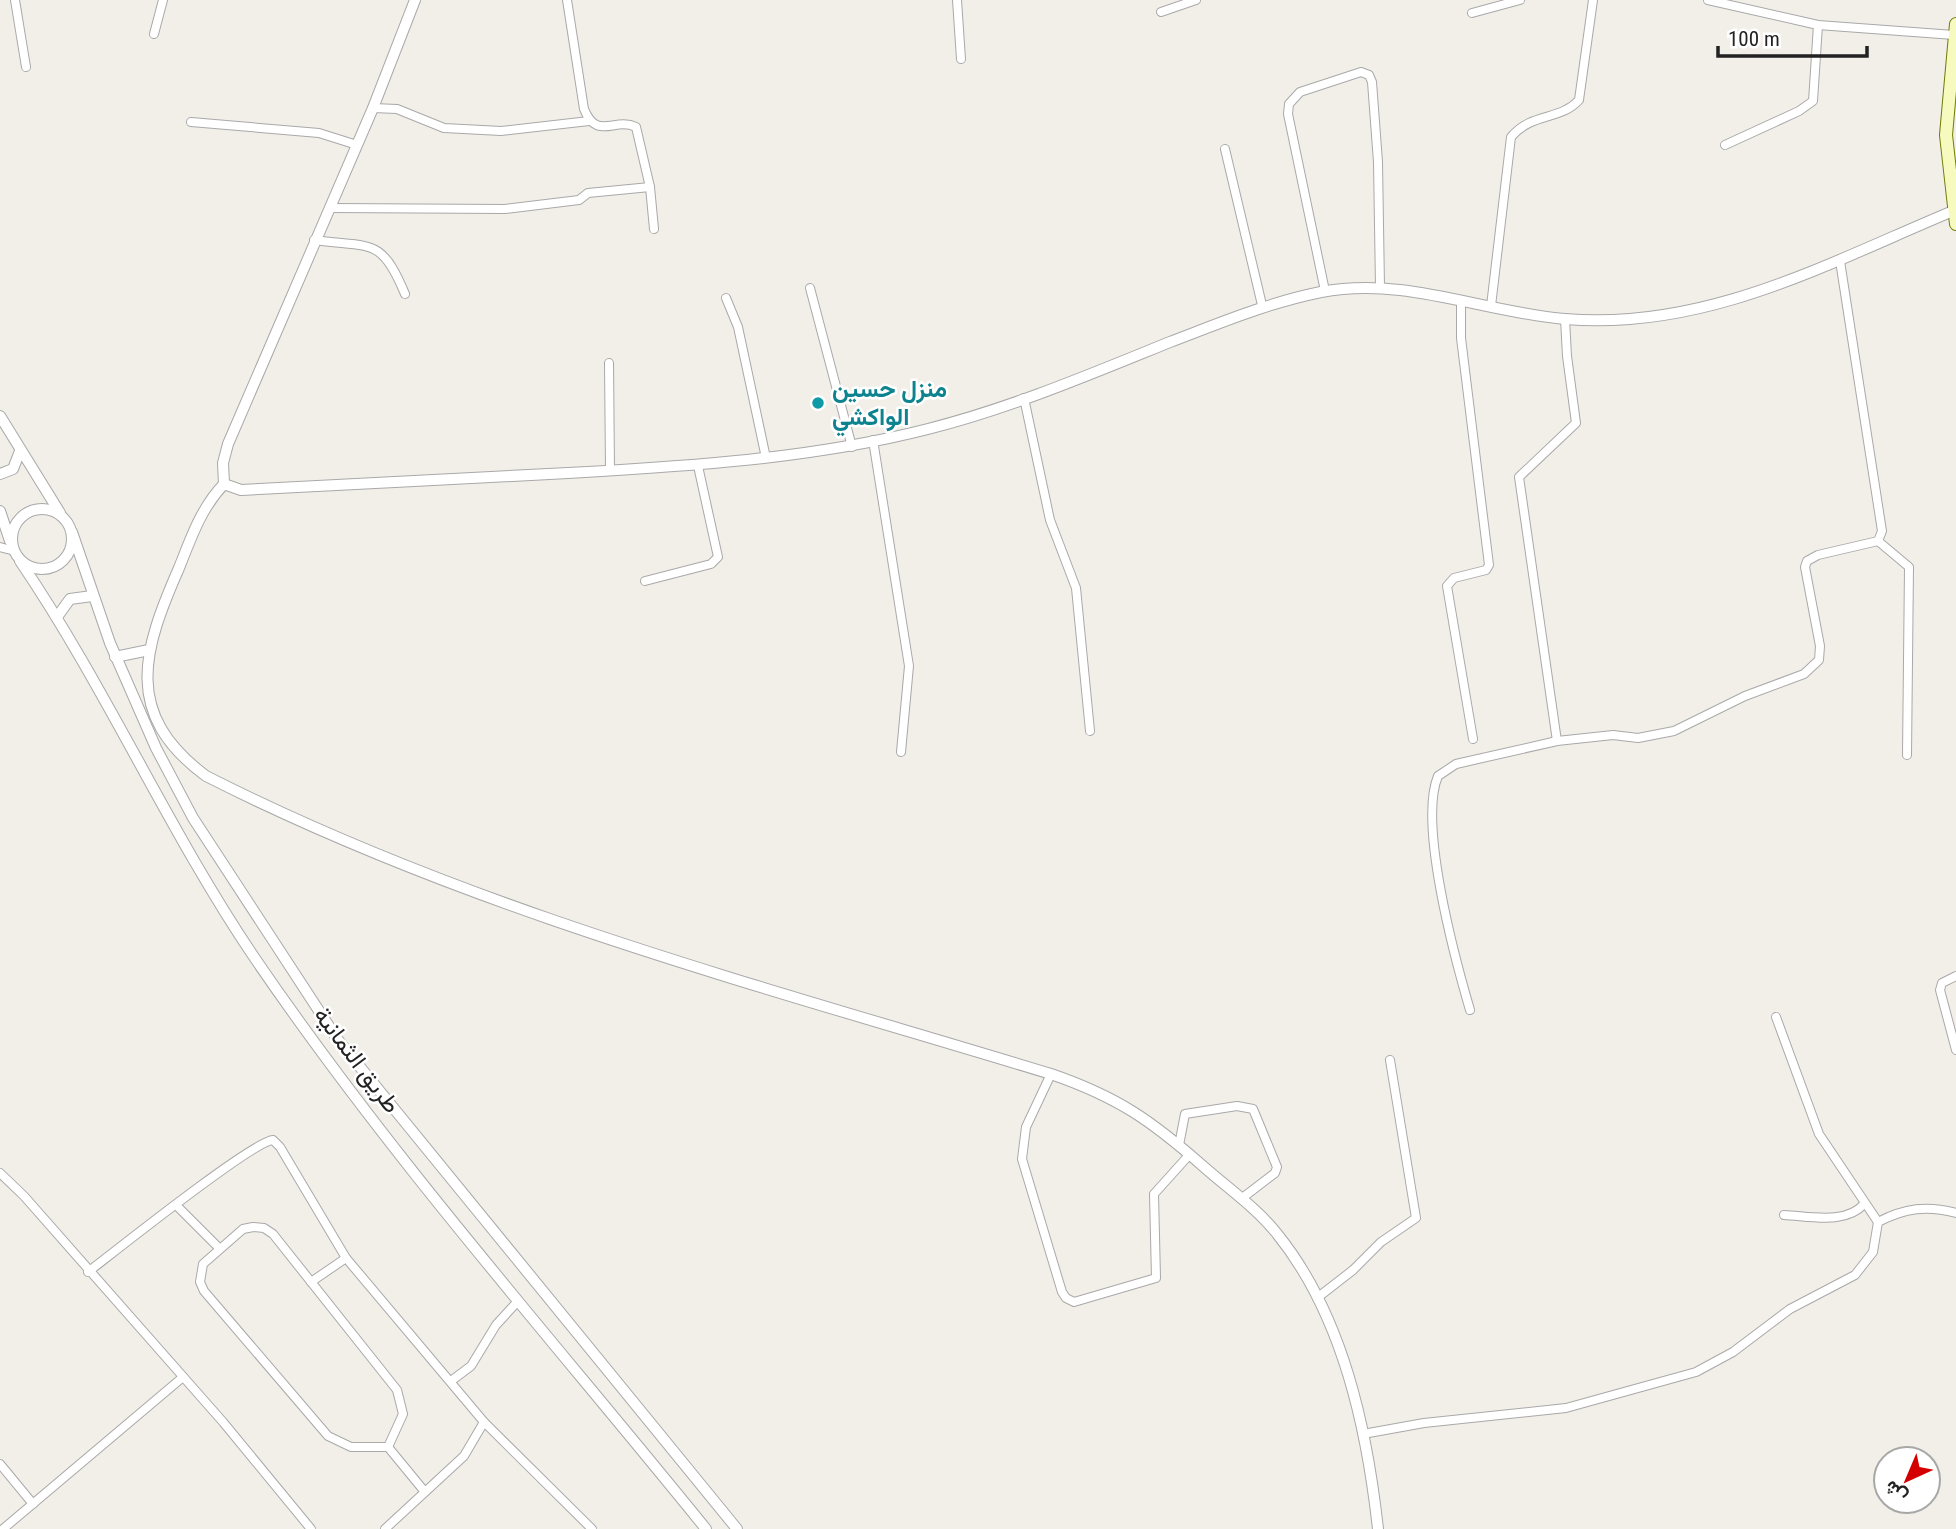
<svg xmlns="http://www.w3.org/2000/svg" width="1956" height="1529" font-family="'Roboto Condensed',Vazirmatn,sans-serif">
  <rect width="100%" height="100%" fill="#f2efe9"/>
  <g fill="none" stroke-linecap="round" stroke-linejoin="round">
    <g stroke="#a9a9a9" stroke-width="10">
      <g id="minor">
        <path d="M15,0L26,67"/>
        <path d="M567,0L584,109C597,141 614,117 636,127L650,187L654,229"/>
        <path d="M957,0L961,59"/>
        <path d="M1708,0L1818,25L1954,35"/>
        <path d="M1161,12L1196,0"/>
        <path d="M1472,13L1520,0"/>
        <path d="M154,34L163,0"/>
        <path d="M373,108L397,109L444,128L501,131L589,121"/>
        <path d="M191,122L319,133L357,145"/>
        <path d="M1725,145L1799,111L1813,101L1818,25"/>
        <path d="M1225,149L1262,305"/>
        <path d="M330,208L505,209L579,200L588,193L650,187"/>
        <path d="M314,240C371,248 381,236 405,294"/>
        <path d="M810,288L852,447"/>
        <path d="M1325,291L1288,114L1289,104L1300,92L1361,72L1369,75L1372,82L1378,162L1380,287"/>
        <path d="M726,298L738,327L766,458"/>
        <path d="M1461,300V338L1489,565L1486,570L1454,578L1447,586L1473,739"/>
        <path d="M1491,306L1511,137C1532,112 1560,121 1579,100L1593,0"/>
        <path d="M609,363L610,470"/>
        <path d="M1024,398L1050,520L1076,588L1090,731"/>
        <path d="M873,440L909,666L901,752"/>
        <path d="M1878,541L1909,567L1907,755"/>
        <path d="M0,547L15,551"/>
        <path d="M645,581L711,564L718,557L698,466"/>
        <path d="M1557,741L1519,477L1576,423L1567,356L1565,319"/>
        <path d="M1956,976L1942,983L1940,990L1956,1050"/>
        <path d="M1470,1010C1455,959 1418,823 1438,776L1456,764L1557,741L1613,735L1638,738L1674,731L1745,696L1804,674L1819,660L1820,646L1805,567L1807,561L1818,555L1878,541L1882,531L1840,261"/>
        <path d="M1776,1017L1819,1134L1878,1222"/>
        <path d="M1051,1074L1026,1127L1022,1159L1062,1292L1066,1298L1074,1302L1156,1278L1154,1194L1190,1154"/>
        <path d="M1179,1145L1185,1114L1237,1106L1253,1109L1277,1167L1275,1173L1241,1199"/>
        <path d="M0,1173L24,1196L223,1422L311,1529"/>
        <path d="M177,1206L219,1248"/>
        <path d="M1784,1215C1809,1216 1846,1225 1864,1204"/>
        <path d="M253,1227L264,1228L273,1234L397,1390L403,1414L388,1447H351L328,1436L204,1291L200,1282L203,1264L243,1229Z"/>
        <path d="M88,1272C114,1252 253,1141 273,1140L280,1147L346,1258L484,1422L592,1529"/>
        <path d="M311,1282L346,1258"/>
        <path d="M1317,1298L1353,1270L1381,1242L1416,1218L1390,1060"/>
        <path d="M451,1381L471,1366L496,1325L518,1301"/>
        <path d="M1363,1434L1424,1423L1566,1408L1696,1372L1733,1352L1790,1309L1855,1275L1873,1252L1878,1222C1905,1208 1927,1205 1956,1213"/>
        <path d="M388,1447L425,1492"/>
        <path d="M0,1464L33,1504"/>
        <path d="M3,1529L183,1377"/>
        <path d="M385,1529L464,1456L484,1422"/>
      </g>
    </g>
    <g stroke="#a9a9a9" stroke-width="12">
      <g id="tertiary">
        <path d="M415,0L373,108L228,444L223,463L224,484C201,508 191,538 179,568C143,650 122,714 206,776C474,912 766,987 1051,1074C1118,1097 1152,1121 1204,1167C1229,1189 1258,1209 1278,1235C1343,1316 1367,1429 1378,1529"/>
        <path d="M0,416L60,513"/>
        <path d="M0,474L13,469L20,451"/>
        <path d="M224,484L241,490C350,484 459,479 568,473C690,466 810,459 928,429C1011,408 1091,374 1170,342C1220,323 1267,303 1321,292C1405,276 1482,312 1565,319C1706,331 1828,263 1953,211"/>
        <circle cx="42" cy="539" r="30"/>
        <path d="M0,511L10,541"/>
        <path d="M72,532L110,643L156,748L193,818L338,1040L737,1529"/>
        <path d="M20,561C107,689 168,830 254,957C391,1158 553,1340 706,1529"/>
        <path d="M57,617L70,599L92,596"/>
        <path d="M115,657L149,650"/>
      </g>
    </g>
    <g stroke="#707d05" stroke-width="14">
      <path id="secondary" d="M1956,24L1946,135L1956,224"/>
    </g>
    <use href="#minor" stroke="#fff" stroke-width="8"/>
    <use href="#tertiary" stroke="#fff" stroke-width="10"/>
    <use href="#secondary" stroke="#f7fabf" stroke-width="12"/>
  </g>
  <circle fill="#0f9aa8" stroke="#fff" stroke-width="2.5" cx="818" cy="403" r="7"/>
  <g text-anchor="middle" stroke-width="5" stroke-linejoin="round" paint-order="stroke">
    <g font-size="24" font-weight="bold" fill="#0d838f" stroke="#fff" text-anchor="start">
      <text x="832" y="397">منزل حسين<tspan x="832" dy="28">الواكشي</tspan></text>
    </g>
    <g font-size="24" fill="#222" stroke="#fff">
      <text transform="translate(357 1060) rotate(53)" y="8">طريق الثمانية</text>
    </g>
  </g>
  <g transform="translate(1907 1480) rotate(224)"><circle r="33" fill="#ffffff" stroke="#a7a7a7" stroke-width="2"/>
  <path d="M0-5L12 26L0 18L-12 26Z" fill="#d40000"/>
  <text y="-10" font-size="19" font-weight="bold" text-anchor="middle" fill="#222222">ش</text>
  </g>
  <path d="M1718 46v10h149v-10" fill="none" stroke="#222222" stroke-width="3.5"/>
  <text x="1728" y="46" font-size="21" fill="#222222" stroke="#ffffff" stroke-width="5" paint-order="stroke">100 m</text>
</svg>
